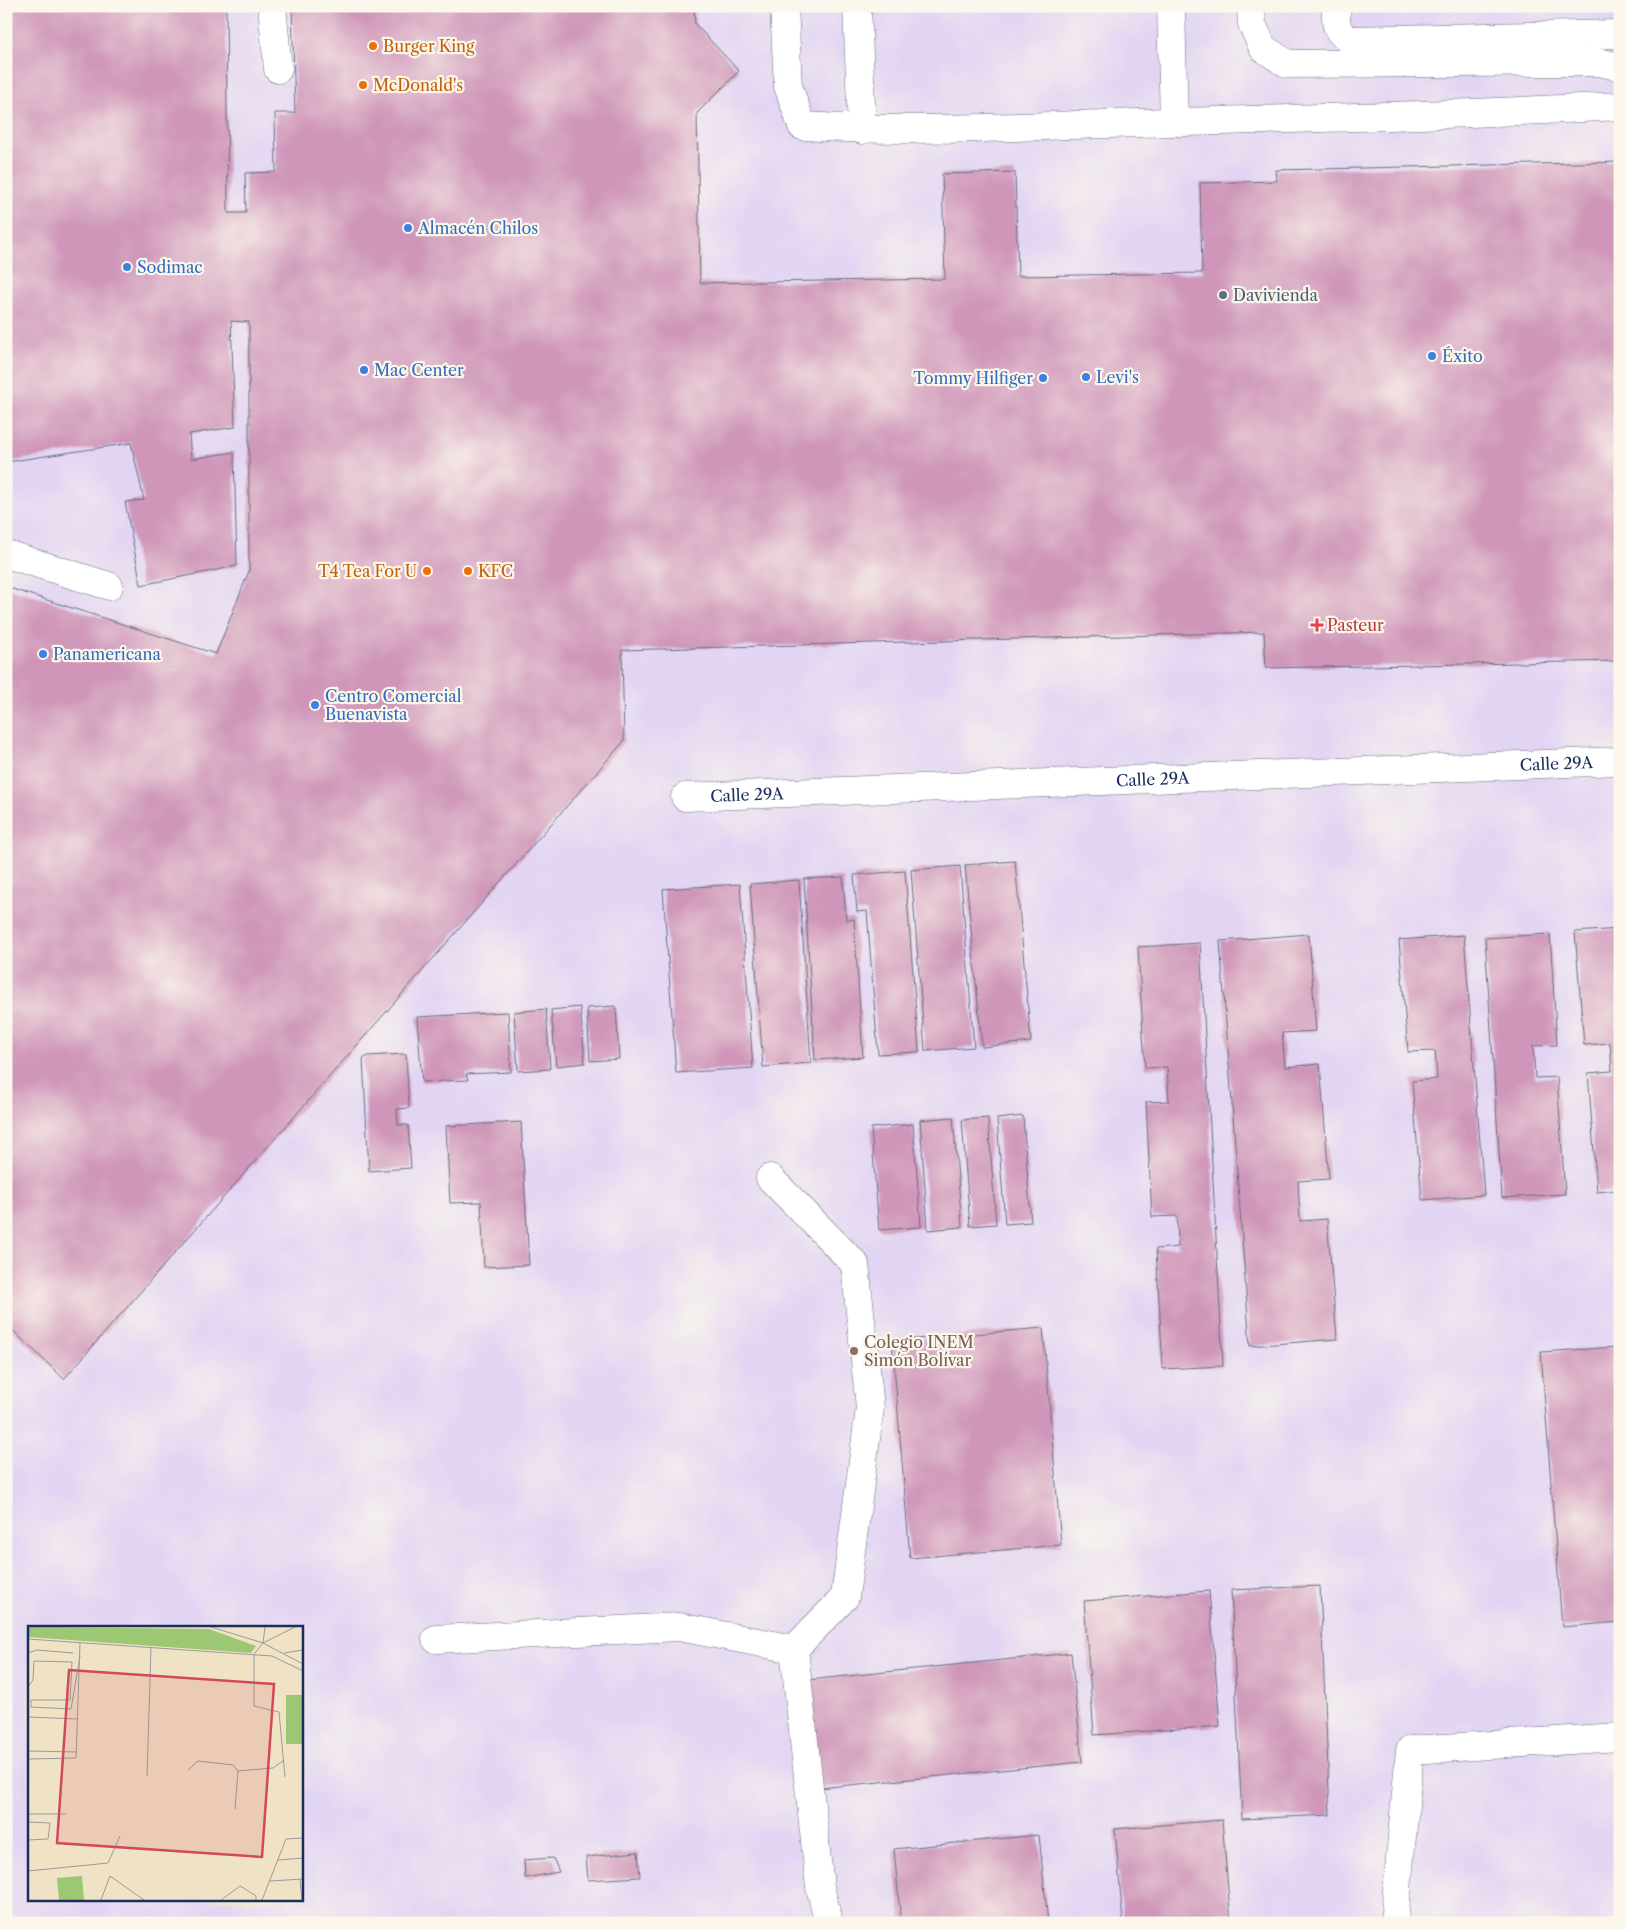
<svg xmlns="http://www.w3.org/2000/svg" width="1626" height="1929" font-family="'Libre Caslon Text',serif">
  <rect width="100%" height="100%" fill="#fbf7ec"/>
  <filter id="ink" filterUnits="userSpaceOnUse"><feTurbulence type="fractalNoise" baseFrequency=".02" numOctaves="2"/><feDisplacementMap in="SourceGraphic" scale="10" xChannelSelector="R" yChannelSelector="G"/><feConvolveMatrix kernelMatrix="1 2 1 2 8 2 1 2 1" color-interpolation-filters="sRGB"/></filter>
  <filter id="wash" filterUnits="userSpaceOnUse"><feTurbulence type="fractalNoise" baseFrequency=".0096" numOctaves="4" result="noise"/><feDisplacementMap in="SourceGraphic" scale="20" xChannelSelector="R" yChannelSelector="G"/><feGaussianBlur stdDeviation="1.12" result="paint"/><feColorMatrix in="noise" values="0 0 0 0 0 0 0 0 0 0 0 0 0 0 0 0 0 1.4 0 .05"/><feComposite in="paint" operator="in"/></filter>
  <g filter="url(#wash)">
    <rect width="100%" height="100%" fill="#f0e2c5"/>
    <path fill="#e2d4f3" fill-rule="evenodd" d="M6,6H1620V1923H6ZM29,1628H301V1900H29Z"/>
    <g id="blocks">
      <g fill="#cf96b9">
        <path d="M6,6H226L228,213H246L245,173L276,172L275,113H295L292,6H694L695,24L739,71L697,113L700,283L945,279L942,174L1015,172L1018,276L1202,273L1200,183L1277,181L1276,170L1620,162V661L1266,668L1264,632L622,650L624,741L64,1379L6,1324V587L216,654L249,571V322L231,321L235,427L189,434L191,459L234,452L237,566L141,585L125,502L144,500L131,443L6,462Z"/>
        <path d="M1015,861L1031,1042L982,1047L965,865Z"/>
        <path d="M960,866L974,1047L925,1051L911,870Z"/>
        <path d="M905,871L919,1052L878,1054L867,911L857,912L854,875Z"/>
        <path d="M843,877L846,920L854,919L863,1057L815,1060L804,879Z"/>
        <path d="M799,880L811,1063L763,1067L750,884Z"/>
        <path d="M740,884L753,1068L676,1073L663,889Z"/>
        <path d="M1620,929V1190L1597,1192L1588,1073L1612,1071L1610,1043L1584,1045L1575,932Z"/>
        <path d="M1309,934L1316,1031L1282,1033L1285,1067L1320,1064L1329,1179L1298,1181L1300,1221L1327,1219L1337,1339L1250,1346L1220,941Z"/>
        <path d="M1550,934L1557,1045L1533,1046L1535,1078L1557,1077L1565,1194L1502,1198L1485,938Z"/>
        <path d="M1464,935L1484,1195L1422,1200L1412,1081L1437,1079L1435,1051L1408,1052L1399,940Z"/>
        <path d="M1200,943L1223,1366L1163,1369L1156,1249L1178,1247L1177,1216L1152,1217L1146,1102L1169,1101L1167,1067L1145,1068L1138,947Z"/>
        <path d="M616,1006L619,1059L590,1061L587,1008Z"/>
        <path d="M580,1007L585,1063L556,1066L551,1010Z"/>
        <path d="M546,1009L550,1069L518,1071L514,1012Z"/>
        <path d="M508,1012L511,1072L466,1074L468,1080L422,1082L417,1017Z"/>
        <path d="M406,1054L409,1108L397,1109L398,1125H408L411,1168L369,1171L363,1059L368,1056Z"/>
        <path d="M1023,1116L1031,1222L1005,1224L997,1119Z"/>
        <path d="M953,1117L962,1227L928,1230L920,1120Z"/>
        <path d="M988,1118L996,1224L970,1226L962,1120Z"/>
        <path d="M521,1122L529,1265L484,1267L481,1202L450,1203L446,1126Z"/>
        <path d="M913,1124L921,1227L879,1230L871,1128Z"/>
        <path d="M1043,1328L1061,1545L910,1558L892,1341Z"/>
        <path d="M1617,1347L1620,1378V1622L1562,1627L1541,1352Z"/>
        <path d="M1320,1586L1330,1815L1242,1819L1231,1590Z"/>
        <path d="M1209,1591L1220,1726L1094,1735L1084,1601Z"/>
        <path d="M1071,1653L1082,1762L819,1788L808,1680Z"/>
        <path d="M1222,1820L1231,1923H1123L1115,1829Z"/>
        <path d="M1039,1835L1048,1923H901L894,1849Z"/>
        <path d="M638,1852L640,1877L588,1880L586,1857Z"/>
        <path d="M553,1858L559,1872L525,1878L524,1860Z"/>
      </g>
    </g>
  </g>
  <g filter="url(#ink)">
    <use href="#blocks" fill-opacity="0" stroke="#666e82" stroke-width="1"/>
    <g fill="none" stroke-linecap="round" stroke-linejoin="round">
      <g stroke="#666e82" stroke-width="29">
        <g id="minor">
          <path d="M272,6L278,69"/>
          <path d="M784,6L788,86L802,126C914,133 1027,126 1139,123C1299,119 1460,115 1620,106"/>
          <path d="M857,6L862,130"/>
          <path d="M1171,6L1174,122"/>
          <path d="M1251,6L1252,24L1263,48L1287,64L1599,62L1620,67"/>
          <path d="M1336,6C1336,22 1334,31 1350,40L1620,34"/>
          <path d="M6,554L109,586"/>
          <path id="s1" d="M685,797L1620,761"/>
          <path d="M770,1178L855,1264L870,1408L845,1597L794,1649L820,1887L829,1923"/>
          <path d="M436,1639L679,1627L794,1649"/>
          <path d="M1394,1923L1410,1750L1620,1737"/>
        </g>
      </g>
      <use href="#minor" stroke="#fff" stroke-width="28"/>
    </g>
  </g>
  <g fill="#e8710a" stroke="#fbf7ec" stroke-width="2">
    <circle cx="373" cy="46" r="5"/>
    <circle cx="363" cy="85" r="5"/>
    <circle cx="427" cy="571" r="5"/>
    <circle cx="468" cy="571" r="5"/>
  </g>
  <g fill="#3f7fe0" stroke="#fbf7ec" stroke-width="2">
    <circle cx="408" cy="228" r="5"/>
    <circle cx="127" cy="267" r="5"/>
    <circle cx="1432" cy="356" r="5"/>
    <circle cx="364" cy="370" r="5"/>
    <circle cx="1086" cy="377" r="5"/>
    <circle cx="1043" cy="378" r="5"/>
    <circle cx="43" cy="654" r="5"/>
    <circle cx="315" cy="705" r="5"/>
  </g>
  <circle fill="#5c6f8a" stroke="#fbf7ec" stroke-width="2" cx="1223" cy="295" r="5"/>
  <path fill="#e0444e" stroke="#fbf7ec" stroke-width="2" d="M1314.5 617.5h5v5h5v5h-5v5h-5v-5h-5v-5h5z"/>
  <circle fill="#8d6e63" stroke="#fbf7ec" stroke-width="2" cx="854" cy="1351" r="5"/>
  <g text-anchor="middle" stroke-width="4.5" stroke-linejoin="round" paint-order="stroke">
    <g font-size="16" fill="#c56008" stroke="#fbf7ec" text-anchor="start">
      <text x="383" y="52">Burger King</text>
      <text x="373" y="91">McDonald's</text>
      <text x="417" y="577" text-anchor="end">T4 Tea For U</text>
      <text x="478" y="577">KFC</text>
    </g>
    <g font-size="16" fill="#366cbe" stroke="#fbf7ec" text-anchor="start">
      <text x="418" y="234">Almacén Chilos</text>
      <text x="137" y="273">Sodimac</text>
      <text x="1442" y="362">Éxito</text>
      <text x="374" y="376">Mac Center</text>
      <text x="1096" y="383">Levi's</text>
      <text x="1033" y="384" text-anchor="end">Tommy Hilfiger</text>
      <text x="53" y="660">Panamericana</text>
      <text x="325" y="702">Centro Comercial<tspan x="325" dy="18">Buenavista</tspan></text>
    </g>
    <g font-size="16" fill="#4e5e75" stroke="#fbf7ec" text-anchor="start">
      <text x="1233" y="301">Davivienda</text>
    </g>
    <g font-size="16" fill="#be3a42" stroke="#fbf7ec" text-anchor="start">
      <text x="1327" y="631">Pasteur</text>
    </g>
    <g font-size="16" fill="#1b2f5e" stroke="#fbf7ec">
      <text dy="6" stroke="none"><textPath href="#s1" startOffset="872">Calle 29A</textPath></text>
      <text dy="6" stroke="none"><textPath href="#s1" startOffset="468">Calle 29A</textPath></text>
      <text dy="6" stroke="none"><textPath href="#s1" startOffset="62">Calle 29A</textPath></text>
    </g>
    <g font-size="16" fill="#785e54" stroke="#fbf7ec" text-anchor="start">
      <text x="864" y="1348">Colegio INEM<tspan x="864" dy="18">Simón Bolívar</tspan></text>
    </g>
  </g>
  <g transform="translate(28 1626)">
    <rect width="275" height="275" fill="#f0e2c5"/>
    <path d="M0,1L181,3L228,20L223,27L0,11ZM258,69H275V118H258ZM54,250L56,274H31L29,252Z" fill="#9cc773"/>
    <path fill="none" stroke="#9b9a9c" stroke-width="1" d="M183,1L235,17L275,38M0,13L244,30L275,45M235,17L237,1M0,27L9,24L45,27M256,27L275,24M0,61L5,54L6,35L44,36L42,74H3V81L43,83L52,30M0,91L50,93M0,125L49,126M0,133L48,132L52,17M160,144L170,135L205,139L210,145L245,142L255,135M119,150L123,21M257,151L251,86L226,80V28L235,17L267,1M207,183L210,145M0,188H38M0,196L22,197L20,213L0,214M250,234L275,232M0,245L80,237L92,210M272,253L274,274M242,255L275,253M73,274L82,250L116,274M193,274L212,260L228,270V274M234,274L258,213L275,212"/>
    <path fill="#d1495b" fill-opacity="0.15" stroke="#d1495b" stroke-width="2.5" d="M41,44L246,58L234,231L29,217Z"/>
    <rect width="275" height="275" fill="none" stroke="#1b2f5e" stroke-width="2.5"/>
  </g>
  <rect width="1626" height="1929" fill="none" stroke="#fbf7ec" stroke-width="25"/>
</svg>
